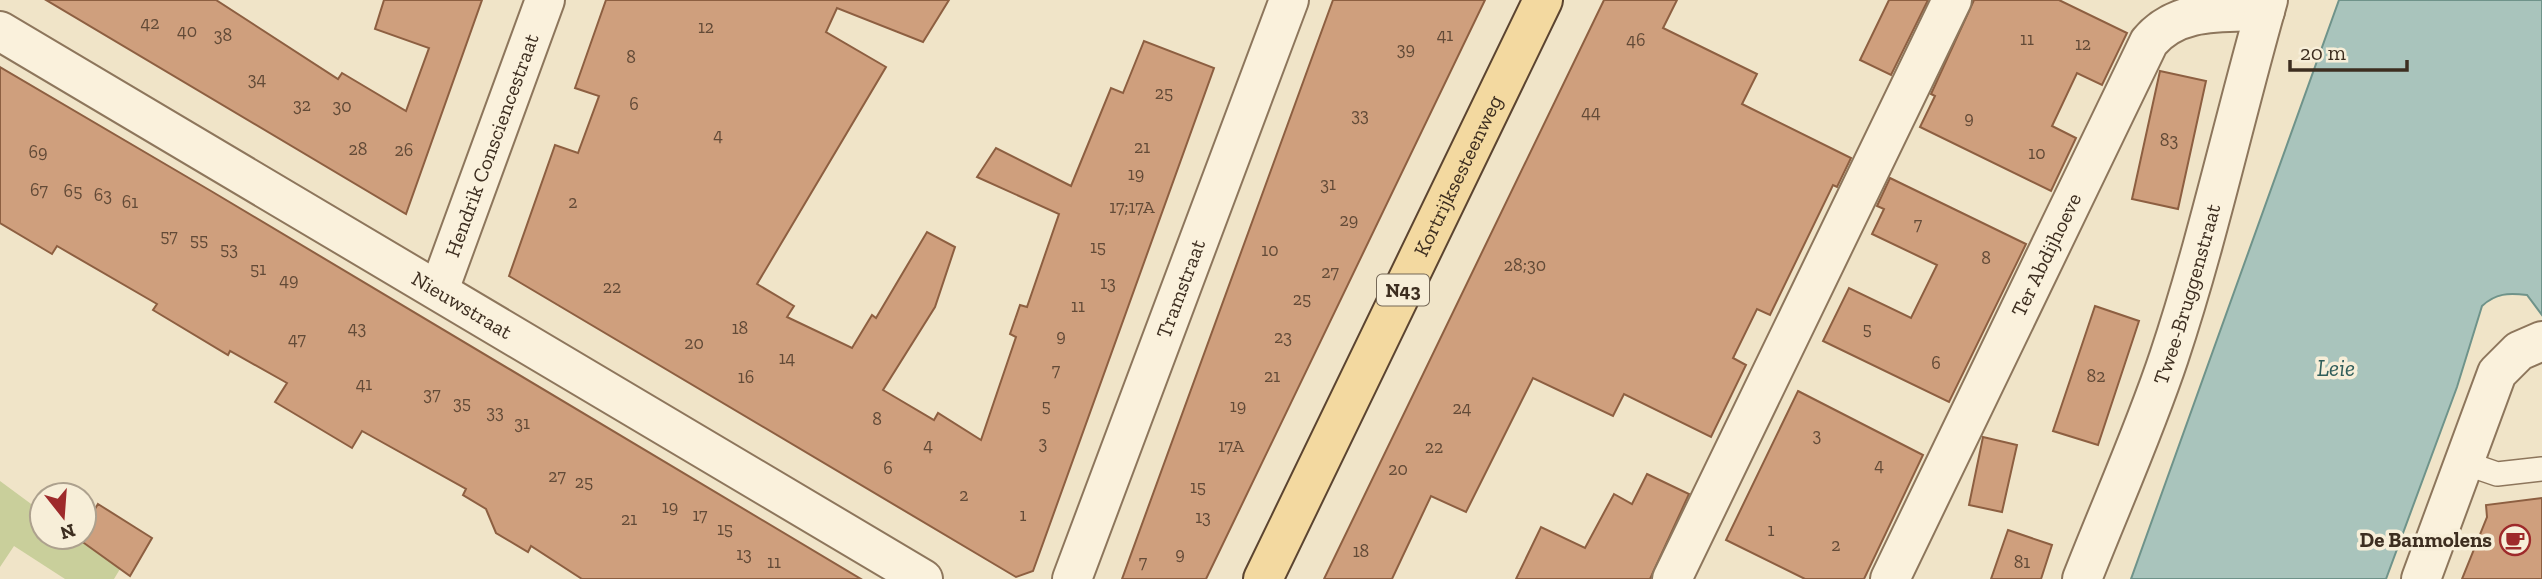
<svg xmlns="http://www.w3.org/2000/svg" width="2542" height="579" font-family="'Zilla Slab',serif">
  <rect width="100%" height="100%" fill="#f0e4c8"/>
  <path fill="#c9cf9b" d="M0,481L42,512V537H75L120,569L114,579H65L14,546L0,567Z"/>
  <path fill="#a9c4bc" stroke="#6f938a" stroke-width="2" d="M2339,0H2542V315L2527,295C2508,293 2496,293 2482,306L2457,387L2386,579H2131Z"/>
  <g fill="#cf9f7d" stroke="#8d5f41" stroke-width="2">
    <path d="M46,0H216L338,79L342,73L406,111L429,48L375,29L384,0H482L406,214Z"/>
    <path d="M606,0H949L923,42L837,8L826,32L886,67L757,284L794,306L787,317L852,348L872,315L876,318L927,232L955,247L935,307L883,390L934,420L938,413L981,440L1016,337L1010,334L1020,305L1027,307L1059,214L977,177L996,148L1071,186L1111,88L1123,93L1144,41L1214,68L1033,571L1016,577L509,276L555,145L578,153L599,96L575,88Z"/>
    <path d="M1333,0H1485L1206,579H1122Z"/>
    <path d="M1604,0H1677L1663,28L1757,74L1742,104L1851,158L1837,187L1833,185L1770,315L1757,309L1733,358L1746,365L1711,437L1624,394L1613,416L1533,378L1466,512L1431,496L1392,579H1324Z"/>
    <path d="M1889,0H1928L1891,75L1860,60Z"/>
    <path d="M1974,0H2059L2127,33L2102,85L2077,73L2052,126L2076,138L2051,191L1920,127L1935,96L1931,94Z"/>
    <path d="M0,67L211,191L861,579H582L531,546L528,552L496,533L486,509L463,495L466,489L362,431L352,448L275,402L287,383L230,351L228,355L153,310L157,304L57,246L52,254L0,223Z"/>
    <path d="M2160,71L2206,81L2178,209L2132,199Z"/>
    <path d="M1890,178L2026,244L1949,402L1823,341L1849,288L1911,318L1937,265L1872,234L1884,209L1877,206Z"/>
    <path d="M2095,306L2139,321L2098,445L2053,431Z"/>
    <path d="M1798,391L1923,455L1864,579H1805L1726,540Z"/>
    <path d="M1983,437L2017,445L2002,512L1969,505Z"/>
    <path d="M1647,474L1689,494L1650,579H1516L1541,527L1585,548L1614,494L1632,504Z"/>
    <path d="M2542,498V579H2462L2487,517L2486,505Z"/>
    <path d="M98,504L152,538L130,576L77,538L84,537V527Z"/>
    <path d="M2008,530L2052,545L2041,579H1991Z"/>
  </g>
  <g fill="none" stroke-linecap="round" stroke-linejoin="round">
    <g stroke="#8d765c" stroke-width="26">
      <path id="service" d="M2465,463L2497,474L2542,469"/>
    </g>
    <g stroke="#8d765c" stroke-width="42">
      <g id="minor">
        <path id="s1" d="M0,31L923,579"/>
        <path id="s2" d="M439,290L545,0"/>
        <path id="s3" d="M1072,579L1289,0"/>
        <path d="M1672,579L1952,0"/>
        <path id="s4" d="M1890,579L2149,42C2178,7 2224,13 2265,11"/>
        <path id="s5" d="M2082,579C2111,505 2144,432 2169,357C2208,240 2234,119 2268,0"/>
        <path d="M2421,579L2497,373L2519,351L2542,341"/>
      </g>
    </g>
    <g stroke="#5b4430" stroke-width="42">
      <g id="primary">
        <path id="s6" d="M1263,579L1543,0"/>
      </g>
    </g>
    <use href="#service" stroke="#faf1dc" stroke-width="23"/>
    <use href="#minor" stroke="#faf1dc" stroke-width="38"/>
    <use href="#primary" stroke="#f3d9a0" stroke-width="38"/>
  </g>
  <defs>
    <g id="cafe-ring" transform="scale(1.575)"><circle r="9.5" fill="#f7eed8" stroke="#9e2a2b" stroke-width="1.5"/><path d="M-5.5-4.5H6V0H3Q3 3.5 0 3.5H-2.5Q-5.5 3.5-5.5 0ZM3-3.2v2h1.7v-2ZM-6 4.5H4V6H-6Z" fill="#9e2a2b"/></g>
  </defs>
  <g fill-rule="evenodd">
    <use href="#cafe-ring" x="2515" y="540"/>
  </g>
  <g text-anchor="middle" stroke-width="7" stroke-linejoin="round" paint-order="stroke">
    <g font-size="18" fill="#624a37">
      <text x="150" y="29">42</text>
      <text x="706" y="33">12</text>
      <text x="187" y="37">40</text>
      <text x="223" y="41">38</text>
      <text x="1445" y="41">41</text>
      <text x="2027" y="45">11</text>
      <text x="1636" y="46">46</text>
      <text x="2083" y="50">12</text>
      <text x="1406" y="55">39</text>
      <text x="631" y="63">8</text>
      <text x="257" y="85">34</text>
      <text x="1164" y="99">25</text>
      <text x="634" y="110">6</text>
      <text x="302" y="111">32</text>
      <text x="342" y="112">30</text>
      <text x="1591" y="118">44</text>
      <text x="1360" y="121">33</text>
      <text x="1969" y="124">9</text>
      <text x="718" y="141">4</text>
      <text x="2169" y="146">83</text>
      <text x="1142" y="153">21</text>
      <text x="358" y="155">28</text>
      <text x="404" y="156">26</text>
      <text x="38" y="158">69</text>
      <text x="2037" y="159">10</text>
      <text x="1136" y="180">19</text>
      <text x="1328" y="190">31</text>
      <text x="39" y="196">67</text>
      <text x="73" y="197">65</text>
      <text x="103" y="201">63</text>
      <text x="130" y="208">61</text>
      <text x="573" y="208">2</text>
      <text x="1132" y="213">17;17A</text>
      <text x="1349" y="226">29</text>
      <text x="1918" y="230">7</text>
      <text x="169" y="242">57</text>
      <text x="199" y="246">55</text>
      <text x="1098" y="253">15</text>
      <text x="229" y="255">53</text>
      <text x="1270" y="256">10</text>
      <text x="1986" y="264">8</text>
      <text x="1525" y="271">28;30</text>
      <text x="258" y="275">51</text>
      <text x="1330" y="278">27</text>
      <text x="289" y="286">49</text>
      <text x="1108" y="289">13</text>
      <text x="612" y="293">22</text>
      <text x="1302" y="305">25</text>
      <text x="1078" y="312">11</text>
      <text x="357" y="334">43</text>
      <text x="740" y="334">18</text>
      <text x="1867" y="335">5</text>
      <text x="1061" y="342">9</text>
      <text x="1283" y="343">23</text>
      <text x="297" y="345">47</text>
      <text x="694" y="349">20</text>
      <text x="787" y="364">14</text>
      <text x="1936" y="369">6</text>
      <text x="1056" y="376">7</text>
      <text x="1272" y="382">21</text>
      <text x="2096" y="382">82</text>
      <text x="746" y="383">16</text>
      <text x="364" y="390">41</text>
      <text x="432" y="400">37</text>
      <text x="462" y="409">35</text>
      <text x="1046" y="412">5</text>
      <text x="1238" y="412">19</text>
      <text x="1462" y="414">24</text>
      <text x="495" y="418">33</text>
      <text x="877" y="425">8</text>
      <text x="522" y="429">31</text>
      <text x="1817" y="441">3</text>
      <text x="1043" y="449">3</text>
      <text x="928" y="451">4</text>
      <text x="1231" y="452">17A</text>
      <text x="1434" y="453">22</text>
      <text x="1879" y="471">4</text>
      <text x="888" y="474">6</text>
      <text x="1398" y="475">20</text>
      <text x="557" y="482">27</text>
      <text x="584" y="488">25</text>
      <text x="1198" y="493">15</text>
      <text x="964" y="501">2</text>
      <text x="670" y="513">19</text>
      <text x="700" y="521">17</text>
      <text x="1023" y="521">1</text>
      <text x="1203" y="523">13</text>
      <text x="629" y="525">21</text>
      <text x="725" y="535">15</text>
      <text x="1771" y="536">1</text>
      <text x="1836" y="551">2</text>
      <text x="1361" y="557">18</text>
      <text x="744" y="560">13</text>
      <text x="1180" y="560">9</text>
      <text x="774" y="568">11</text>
      <text x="1143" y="568">7</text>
      <text x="2022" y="568">81</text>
    </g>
    <rect fill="#f7eed8" stroke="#756857" stroke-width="2" x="1377" y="274.5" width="52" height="31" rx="5"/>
    <g font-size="19" font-weight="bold" fill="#3d2e20">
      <text x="1403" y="297">N43</text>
    </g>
    <g font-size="21" fill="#3d2e20" stroke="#f7eed8">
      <text dy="7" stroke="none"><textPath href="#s2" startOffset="154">Hendrik Consciencestraat</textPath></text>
      <text dy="7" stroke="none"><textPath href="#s6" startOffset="448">Kortrijksesteenweg</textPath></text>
      <text dy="7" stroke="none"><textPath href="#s4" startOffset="360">Ter Abdijhoeve</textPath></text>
      <text dy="7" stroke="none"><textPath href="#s3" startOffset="310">Tramstraat</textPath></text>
      <text dy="7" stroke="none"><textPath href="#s5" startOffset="304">Twee-Bruggenstraat</textPath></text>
      <text dy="7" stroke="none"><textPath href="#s1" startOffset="537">Nieuwstraat</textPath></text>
    </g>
    <g font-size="21" font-weight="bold" fill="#3d2e20" stroke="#f7eed8" text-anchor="end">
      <text x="2492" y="547">De Banmolens</text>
    </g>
    <g font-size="23" font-style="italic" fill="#2f5d5a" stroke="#f7eed8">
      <text x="2336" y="376">Leie</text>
    </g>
  </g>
  <g transform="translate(63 516) rotate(163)"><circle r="33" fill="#f7eed8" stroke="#ada18e" stroke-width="2"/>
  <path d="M0-5L12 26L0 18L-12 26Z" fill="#9e2a2b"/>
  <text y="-10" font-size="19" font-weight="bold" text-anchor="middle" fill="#3d2e20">N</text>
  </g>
  <path d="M2290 60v10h117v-10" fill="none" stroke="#3d2e20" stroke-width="3.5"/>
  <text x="2300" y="60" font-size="21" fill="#3d2e20" stroke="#f7eed8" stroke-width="5" paint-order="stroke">20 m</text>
</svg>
